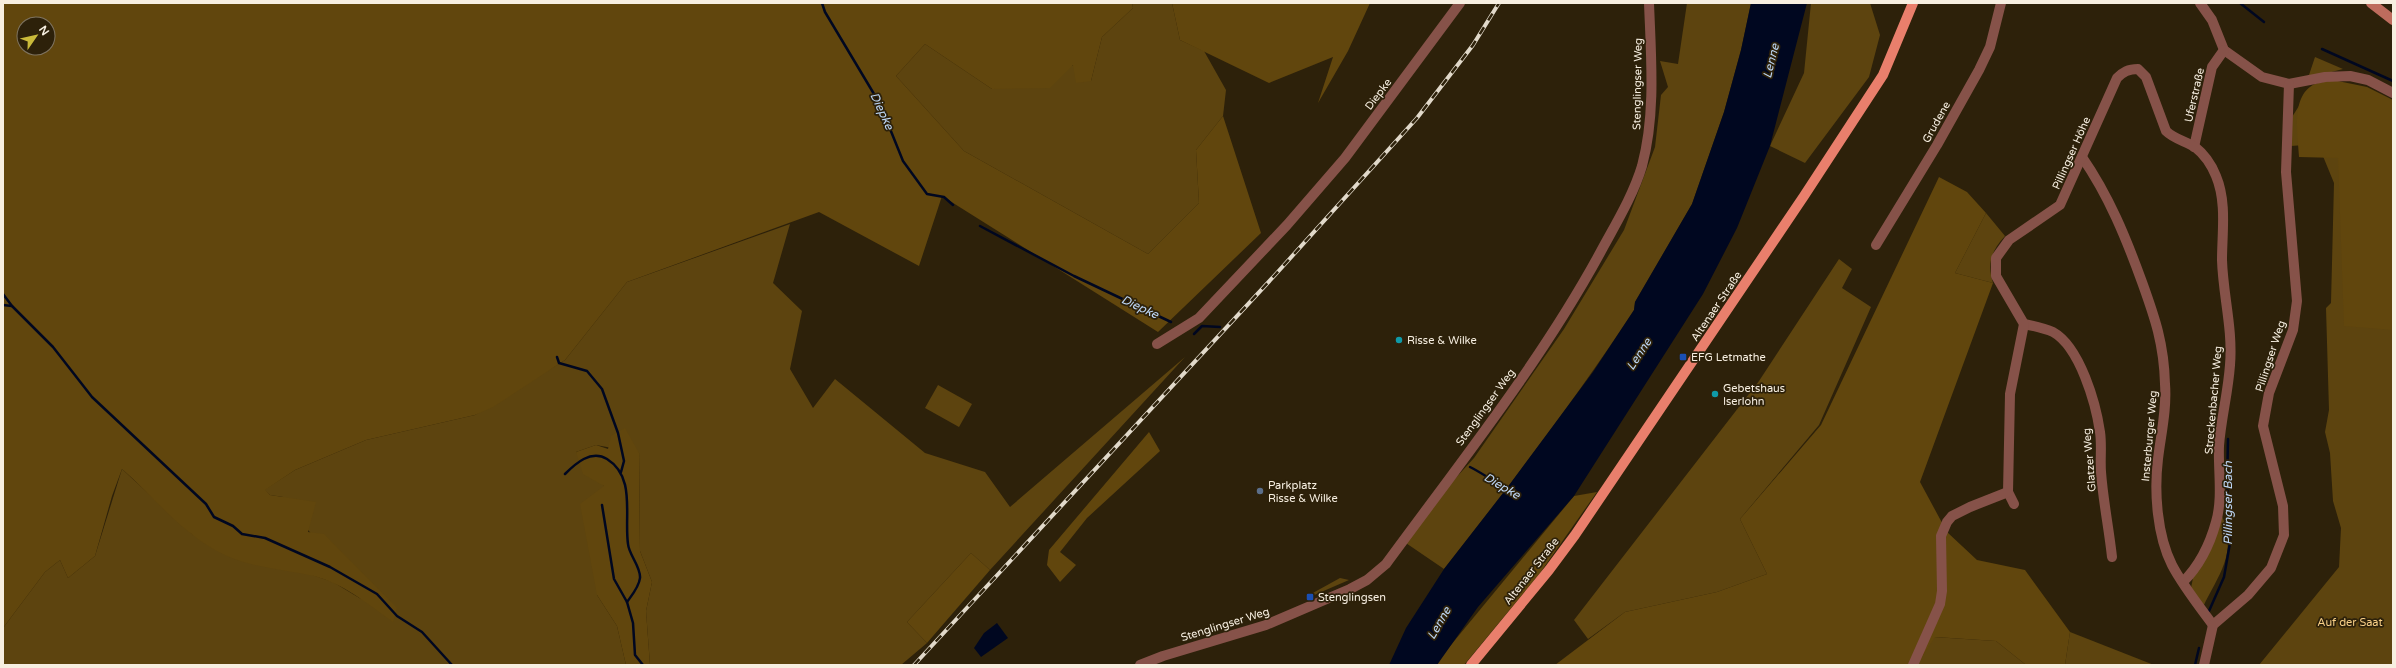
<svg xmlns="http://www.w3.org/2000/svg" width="2396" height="668" font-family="'Varela Round',sans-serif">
  <rect width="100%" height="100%" fill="#2d210a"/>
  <g fill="#5d440f">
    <path d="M1132,3H1172L1180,40L1204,51L1226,90L1223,116L1196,150L1199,203L1148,254L964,151L896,76L925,44L992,89L1074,65L1091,81L1102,37L1133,8Z"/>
    <path d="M1687,3H1751L1741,50L1724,112L1692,204L1635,302L1634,310C1575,400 1510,485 1444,569L1400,539L1474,458L1564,329L1624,230L1655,147L1661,95L1668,87L1660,61L1678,64Z"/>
    <path d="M1811,3H1870L1880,35L1869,77L1805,163L1770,146L1804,73Z"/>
    <path d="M2315,57L2343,69L2308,78Z"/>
    <path d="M2304,98L2393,107V665H2259L2339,567L2341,528L2333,501L2330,453L2325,432L2329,410L2326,308L2331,303L2334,183L2318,144L2291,146L2292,117Z"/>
    <path d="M1986,213L2005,236C1991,251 1987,264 1993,283L1955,273Z"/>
    <path d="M790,224L773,283L802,311L790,369L813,408L835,379L925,453L985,472L1010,507L1185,357L990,570L971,553L907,622L927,643L901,665H650L646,611L652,582L640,551L639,453L596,445L576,452L604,486L597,595L617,626L626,665H3V628L45,572L60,560L68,578L95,556L122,469L192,534L333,582L361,599L283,497L270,495L264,490L295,470L366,440L475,415L565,360L627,282Z"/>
    <path d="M1839,259L1852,269L1842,288L1871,307L1819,425L1740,519L1767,574L1717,592L1625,612L1588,639L1574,620L1759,381Z"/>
    <path d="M938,385L972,404L959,427L925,408Z"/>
    <path d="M2222,516C2238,554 2218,575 2203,607L2191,588L2193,578Z"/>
    <path d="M1340,578L1349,580L1312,596L1311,594Z"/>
    <path d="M2070,632L2154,665H2065Z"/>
    <path d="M1934,637L1996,641L2026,665H1917Z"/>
  </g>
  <g fill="#61460d" fill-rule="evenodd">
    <path d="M3,3H1132L1133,8L1102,37L1091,81L1076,83L1073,65L1050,88L992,89L925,44L896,76L964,151L1148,254L1199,203L1196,150L1223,116L1261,233L1158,332L942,196L919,266L819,212L627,282L565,360L493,407L475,415L366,440L295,470L265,490L270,495L316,502L308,532L324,534L397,608L393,622C368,604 344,584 314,576C284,569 253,568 225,555C185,537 154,497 122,469L112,496L95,556L68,578L60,560L45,572L3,628ZM24,24H48V48H24Z"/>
    <path d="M1172,3H1370L1348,51L1318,103L1333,57L1269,83L1180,40Z"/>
    <path d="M2333,80L2367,87L2393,100V330L2344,326L2338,158L2299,157C2298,136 2290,95 2315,84C2320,82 2327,82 2333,80Z"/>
    <path d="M1939,177L1967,192L1986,213L1955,273L1993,283L1920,482L1947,532L1977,560L2025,570L2070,632L2065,665H2026L1996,641L1935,637L1917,665H1555L1625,612L1717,592L1767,574L1740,519L1821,425Z"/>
    <path d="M625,428L639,453L640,551L652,582L646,611L650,665H626L617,626L597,595L580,504L604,486L583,474L576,452L596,445L608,449L611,436Z"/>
    <path d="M1149,432L1160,451L1087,518L1060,552L1076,565L1060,582L1047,565L1049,550Z"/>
    <path d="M1597,492L1540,573L1464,665H1437L1441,657L1574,496Z"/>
    <path d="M971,553L990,570L927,643L907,622Z"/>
  </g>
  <g fill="#000720">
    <path d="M1751,3H1807L1770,146L1737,228L1703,294L1574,496L1478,607L1437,665H1389L1406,628L1444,569L1507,488L1593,372L1634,310L1635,302L1692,204L1724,112L1741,50Z"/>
    <path d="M997,623L1008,638L981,657L974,648L984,633Z"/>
  </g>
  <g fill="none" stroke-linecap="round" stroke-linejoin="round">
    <g stroke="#000720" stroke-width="2.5">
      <path d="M822,3L825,12L880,104L903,161L927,194L944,197L953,205"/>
      <path d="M2240,3L2264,22"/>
      <path d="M2322,49L2393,81"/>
      <path d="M980,226L1074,276L1171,322"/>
      <path d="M3,294L12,306L53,347L92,397L206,504L214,517L233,526L242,534L265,538L330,567L377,594L397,616L422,632L452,665"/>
      <path d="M3,305L12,306"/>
      <path d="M1194,334L1202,326L1220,327"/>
      <path d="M557,357L559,363L587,371L602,389L618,433L624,461L621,472"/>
      <path d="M1470,467C1484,474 1495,483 1509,489"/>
      <path d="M565,474C575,464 591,449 607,459C636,477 624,515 628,544C629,555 641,567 640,578C639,587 632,595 627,602"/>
      <path d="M602,505L614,579L627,602L633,623L635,655L643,665"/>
      <path d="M2209,611L2224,577L2230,543V511L2227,487L2228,439"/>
      <path d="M2195,665L2199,648"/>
    </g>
    <g stroke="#865249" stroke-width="10">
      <path d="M2200,3L2212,20L2224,50L2262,77L2289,84L2325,77L2350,76L2368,80L2393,93"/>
      <path d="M2194,147L2212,67L2224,50"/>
      <path d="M2082,157C2109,196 2126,238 2142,282C2155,318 2164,344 2165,384C2167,409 2161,434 2158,459C2154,492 2157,535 2172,565C2183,586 2199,606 2213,625"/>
      <path d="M1876,245L1937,145L1979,70L1990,47L2001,3"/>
      <path d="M2024,324C2034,326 2044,328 2053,332C2080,347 2096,404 2100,432C2102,445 2100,459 2101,472C2103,500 2109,529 2112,557"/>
      <path d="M1157,344L1199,318L1287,225L1345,158L1460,3"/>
      <path d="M2008,492L2014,504"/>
      <path d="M1140,665L1163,656L1266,625L1350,589L1367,580L1386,564C1460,463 1540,363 1600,253C1615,225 1633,196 1642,166C1656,114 1651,57 1649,3"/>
      <path d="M1913,665L1940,604L1942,591L1941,536L1947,522L1952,516L1970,507L2008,492L2010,394L2024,324L1996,276V258L2009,240L2060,205L2117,78C2123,72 2128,69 2138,69L2146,77L2166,131C2174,139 2185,141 2195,147C2204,154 2212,166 2216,176C2227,202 2222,233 2222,260C2223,295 2233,329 2230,365C2228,393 2221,419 2219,446C2218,471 2223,498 2216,522C2210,544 2199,566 2183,582"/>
      <path d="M2204,665L2213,625L2248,595L2271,568L2284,535L2283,506L2263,426L2269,393L2293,330L2297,301L2286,172L2289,84"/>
    </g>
    <path stroke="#be6c5d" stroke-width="10" d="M2371,3L2393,20"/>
    <path stroke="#e97f6c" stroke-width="10" d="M1471,665L1549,570L1575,535L1804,196L1883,75L1913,3"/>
    <g stroke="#e1d9ca" stroke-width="4">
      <path id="rail" d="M914,665L1275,275L1417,118L1473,45L1499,3"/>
    </g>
    <use href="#rail" stroke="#2d210a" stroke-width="2.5" stroke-dasharray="8" stroke-linecap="butt"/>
  </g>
  <g fill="#0f9aa8" stroke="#2d210a" stroke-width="1.5">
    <circle cx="1399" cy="340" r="4"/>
    <circle cx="1715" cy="394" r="4"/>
  </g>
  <g fill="#1a4fb4" stroke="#2d210a" stroke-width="1.5">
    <rect x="1679" y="353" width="8" height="8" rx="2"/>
    <rect x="1306" y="593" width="8" height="8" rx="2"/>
  </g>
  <circle fill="#5c6f8a" stroke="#2d210a" stroke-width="1.5" cx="1260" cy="491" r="4"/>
  <g text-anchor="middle" stroke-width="3.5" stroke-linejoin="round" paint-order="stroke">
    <g font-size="11" fill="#f7efe1" stroke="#2d210a">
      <text transform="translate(1637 84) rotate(-89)" y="4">Stenglingser Weg</text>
      <text transform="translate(1378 94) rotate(-53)" y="4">Diepke</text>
      <text transform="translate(2194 95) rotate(-77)" y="4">Uferstraße</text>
      <text transform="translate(1936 122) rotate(-61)" y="4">Grudene</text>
      <text transform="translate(2071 153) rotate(-66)" y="4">Pillingser Höhe</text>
      <text transform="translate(1716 306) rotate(-56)" y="4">Altenaer Straße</text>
      <text transform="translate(2270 356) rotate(-72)" y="4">Pillingser Weg</text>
      <text transform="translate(2213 400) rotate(-85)" y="4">Streckenbacher Weg</text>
      <text transform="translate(1485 407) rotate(-54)" y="4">Stenglingser Weg</text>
      <text transform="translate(2149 436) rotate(-85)" y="4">Insterburger Weg</text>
      <text transform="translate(2089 460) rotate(-95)" y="4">Glatzer Weg</text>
      <text transform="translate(1531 571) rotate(-52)" y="4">Altenaer Straße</text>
      <text transform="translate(1225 624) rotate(-17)" y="4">Stenglingser Weg</text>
    </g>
    <g font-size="11" fill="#f7efe1" stroke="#2d210a" text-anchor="start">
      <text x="1407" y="344">Risse &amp; Wilke</text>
      <text x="1691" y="361">EFG Letmathe</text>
      <text x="1723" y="392">Gebetshaus<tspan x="1723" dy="13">Iserlohn</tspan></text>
      <text x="1268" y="489">Parkplatz<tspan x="1268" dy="13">Risse &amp; Wilke</tspan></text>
      <text x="1318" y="601">Stenglingsen</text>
    </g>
    <g font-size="11" fill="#f9d087" stroke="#2d210a">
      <text x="2350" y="626">Auf der Saat</text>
    </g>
    <g font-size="12" font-style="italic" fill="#bdd6f5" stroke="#2d210a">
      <text transform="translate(1771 61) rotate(-76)" y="4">Lenne</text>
      <text transform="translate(882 111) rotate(65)" y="4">Diepke</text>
      <text transform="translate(1140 307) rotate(25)" y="4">Diepke</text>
      <text transform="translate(1639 354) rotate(-57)" y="4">Lenne</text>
      <text transform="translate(1502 486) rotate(30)" y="4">Diepke</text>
      <text transform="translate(2228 503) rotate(-90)" y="4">Pillingser Bach</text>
      <text transform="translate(1439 623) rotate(-60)" y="4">Lenne</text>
    </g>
  </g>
  <rect width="2396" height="668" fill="none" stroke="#f7efe1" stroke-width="8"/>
  <g transform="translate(36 36) rotate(56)"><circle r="19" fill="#2d210a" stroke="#7e7360"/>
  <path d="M0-3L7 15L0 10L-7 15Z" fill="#caba3a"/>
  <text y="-6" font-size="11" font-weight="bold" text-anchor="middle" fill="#f7efe1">N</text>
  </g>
</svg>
